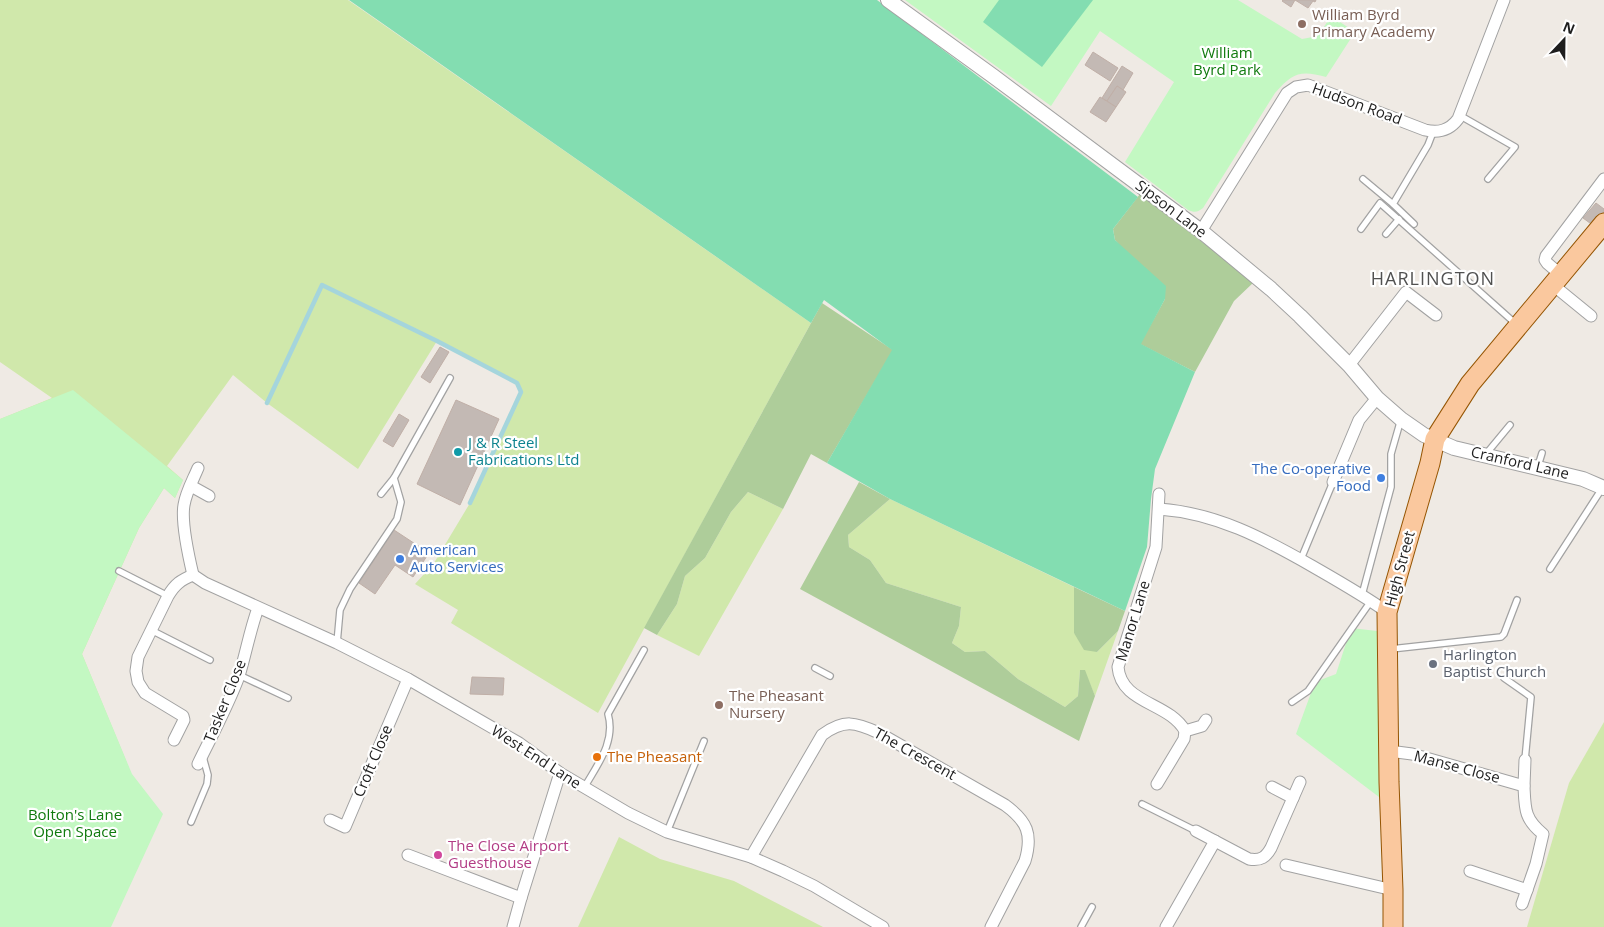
<svg xmlns="http://www.w3.org/2000/svg" width="1604" height="927" font-family="'Open Sans',sans-serif">
  <rect width="100%" height="100%" fill="#efeae4"/>
  <g fill="#d0e8ab">
    <path d="M0,0H348L811,323L598,713L451,623L458,610L415,584L434,563L470,503L521,392L517,383L437,341L358,469L267,403L233,375L167,466L183,480L175,498L164,488L139,528L82,654L127,763L0,707V419L52,398L0,362Z"/>
    <path d="M748,492L783,509L699,656L657,635L677,604L685,576L705,558L731,512Z"/>
    <path d="M890,499L1074,587V633L1097,652L1118,631L1095,696L1084,670H1080L1078,696L1065,707L1018,679L985,651L965,652L952,643L959,626L961,607L886,583L870,560L849,547L848,535Z"/>
    <path d="M1604,722V927H1527L1569,783Z"/>
    <path d="M619,837L660,859L734,881L823,927H578Z"/>
  </g>
  <g fill="#aecd9a">
    <path d="M1140,194L1254,282L1234,301L1195,372L1140,344L1165,299V286L1121,247L1115,240L1113,229Z"/>
    <path d="M822,303L893,350L827,463L811,454L783,509L748,492L731,512L705,558L685,576L677,604L657,635L644,628Z"/>
    <path d="M859,482L890,499L848,535L849,547L870,560L886,583L961,607L959,626L952,643L965,652L985,651L1018,679L1065,707L1078,696L1080,670H1085L1095,696L1079,741L800,589Z"/>
    <path d="M1074,587L1125,611L1118,631L1097,652L1084,650L1074,633Z"/>
  </g>
  <g fill="#c3f8c2">
    <path d="M905,0H1238L1302,39L1318,36L1331,16L1355,32L1326,77C1300,70 1293,73 1275,93L1203,208C1198,212 1195,213 1188,210L1125,162L1174,82L1100,31L1051,106Z"/>
    <path d="M73,390L183,480L175,498L164,488L139,528L82,654L132,774L163,814L111,927H0V419Z"/>
    <path d="M1351,628L1377,631L1379,797L1296,734L1315,682L1336,674Z"/>
  </g>
  <g fill="#83ddb1">
    <path d="M349,0H877L1138,197L1113,229L1115,240L1166,286L1165,299L1141,344L1195,372L1155,469L1151,499L1147,547L1125,611L890,499L827,463L892,350L824,300L811,323Z"/>
    <path d="M999,0H1093L1042,67L983,22Z"/>
  </g>
  <g fill="none" stroke-linecap="round" stroke-linejoin="round">
    <path stroke="#a5d5dc" stroke-width="4.5" d="M267,403L322,285L437,341L517,383L521,392L470,503"/>
  </g>
  <g fill="#c3b9b4" stroke="#c0afa7">
    <path d="M1283,0H1295L1291,7L1282,1Z"/>
    <path d="M1295,0H1316L1315,2L1313,1L1308,8Z"/>
    <path d="M1093,52L1118,68L1110,81L1085,65Z"/>
    <path d="M1122,66L1133,73L1123,90L1117,86L1107,101L1102,98Z"/>
    <path d="M1117,86L1126,92L1116,107L1107,101Z"/>
    <path d="M1100,97L1116,107L1106,122L1090,112Z"/>
    <path d="M1596,203L1604,209V213L1594,226L1583,218Z"/>
    <path d="M440,347L449,352L430,383L421,377Z"/>
    <path d="M456,400L499,419L460,505L417,484Z"/>
    <path d="M399,414L409,420L393,447L383,441Z"/>
    <path d="M394,530L429,553L413,577L395,565L375,594L359,583Z"/>
    <path d="M472,677L504,678L503,695L470,694Z"/>
  </g>
  <g fill="none" stroke-linecap="round" stroke-linejoin="round">
    <g stroke="#a2a2a2" stroke-width="8">
      <g id="service">
        <path d="M1459,115L1515,147L1488,179"/>
        <path d="M1363,179L1393,204"/>
        <path d="M1414,224L1393,204L1428,145L1433,132"/>
        <path d="M1361,229L1380,203L1516,324"/>
        <path d="M1386,234L1399,219"/>
        <path d="M1486,454L1510,425"/>
        <path d="M1538,466L1542,453"/>
        <path d="M381,494L394,478"/>
        <path d="M1301,559L1333,482"/>
        <path d="M1550,569L1603,487"/>
        <path d="M119,571L168,596"/>
        <path d="M1362,595L1391,487V454L1401,419"/>
        <path d="M151,630L210,660"/>
        <path d="M337,643L340,610L350,589L397,519L401,502L394,478L450,378"/>
        <path d="M1391,649L1501,637L1504,634L1517,600"/>
        <path d="M815,668L830,676"/>
        <path d="M239,675L288,698"/>
        <path d="M1504,678L1531,697L1525,760"/>
        <path d="M1292,702L1308,691L1371,601"/>
        <path d="M584,788C597,765 616,742 608,714L644,650"/>
        <path d="M1142,804L1196,831"/>
        <path d="M191,822L207,784L208,775L203,757"/>
        <path d="M667,832L704,741"/>
        <path d="M1081,927L1092,907"/>
      </g>
    </g>
    <g stroke="#a2a2a2" stroke-width="13">
      <g id="minor">
        <path d="M1201,231L1287,93L1296,87L1308,85L1425,130C1438,133 1449,131 1458,119L1504,0"/>
        <path d="M1561,275L1547,263L1545,260L1546,256L1604,179"/>
        <path d="M1553,285L1591,316"/>
        <path d="M1349,365L1406,292L1436,315"/>
        <path d="M1333,482L1359,420L1377,398"/>
        <path d="M191,486L209,496"/>
        <path d="M1159,509C1216,513 1263,538 1312,566C1338,581 1363,595 1387,612"/>
        <path d="M193,575L205,583L337,643L408,679L519,743L560,773L628,813L667,832L751,857L783,871L814,886L883,927"/>
        <path d="M193,575C189,558 181,522 184,505C186,492 193,480 198,468"/>
        <path d="M1185,731L1202,726L1206,720"/>
        <path d="M174,740L184,720L183,716L145,693L138,682L136,671L138,657L168,596C175,584 181,580 193,575"/>
        <path d="M1389,751L1412,754L1524,786C1525,808 1524,819 1543,834L1536,864L1522,904"/>
        <path d="M198,764C212,735 228,706 239,676C246,653 250,630 258,608"/>
        <path d="M1157,784L1184,739L1185,731C1169,702 1121,704 1118,667L1156,547L1159,494"/>
        <path d="M1524,786L1525,760"/>
        <path d="M1272,787L1293,798"/>
        <path d="M330,820L345,827L408,679"/>
        <path d="M1196,831L1249,859C1261,861 1266,857 1271,848L1300,782"/>
        <path d="M408,855L521,898"/>
        <path d="M751,857L822,735C844,719 855,722 879,733L1005,805C1027,821 1033,834 1025,861L991,927"/>
        <path d="M1286,865L1393,890"/>
        <path d="M1470,871L1527,890"/>
        <path d="M513,927L521,898L560,773"/>
        <path d="M1166,927L1215,841"/>
      </g>
    </g>
    <g stroke="#a2a2a2" stroke-width="16">
      <path id="tertiary" d="M888,0L993,76L1201,231L1271,289L1300,316L1349,365L1377,398L1401,419L1424,435L1454,448L1583,479L1604,488"/>
    </g>
    <g stroke="#955503" stroke-width="21">
      <path id="primary" d="M1393,927V890L1389,782L1387,612L1430,463L1435,439L1470,384L1604,223"/>
    </g>
    <use href="#service" stroke="#fff" stroke-width="5.5"/>
    <use href="#minor" stroke="#fff" stroke-width="11"/>
    <use href="#tertiary" stroke="#fff" stroke-width="14"/>
    <use href="#primary" stroke="#fac89e" stroke-width="19"/>
  </g>
  <g fill="#8d6e63" stroke="#fff" stroke-width="2">
    <circle cx="1302" cy="24" r="5"/>
    <circle cx="719" cy="705" r="5"/>
  </g>
  <circle fill="#0f9aa8" stroke="#fff" stroke-width="2" cx="458" cy="452" r="5"/>
  <g fill="#3f7fe0" stroke="#fff" stroke-width="2">
    <circle cx="1381" cy="478" r="5"/>
    <circle cx="400" cy="559" r="5"/>
  </g>
  <circle fill="#6b7280" stroke="#fff" stroke-width="2" cx="1433" cy="664" r="5"/>
  <circle fill="#e8710a" stroke="#fff" stroke-width="2" cx="597" cy="757" r="5"/>
  <circle fill="#d1479c" stroke="#fff" stroke-width="2" cx="438" cy="855" r="5"/>
  <g text-anchor="middle" stroke-width="4.5" stroke-linejoin="round" paint-order="stroke">
    <g font-size="15" fill="#785e54" stroke="#fff" text-anchor="start">
      <text x="1312" y="20">William Byrd<tspan x="1312" dy="17">Primary Academy</tspan></text>
      <text x="729" y="701">The Pheasant<tspan x="729" dy="17">Nursery</tspan></text>
    </g>
    <g font-size="15" fill="#107a0e" stroke="#fff">
      <text x="1227" y="58">William<tspan x="1227" dy="17">Byrd Park</tspan></text>
      <text x="75" y="820">Bolton's Lane<tspan x="75" dy="17">Open Space</tspan></text>
    </g>
    <g font-size="15" fill="#1e1e1e" stroke="#fff">
      <text transform="translate(1357 104) rotate(20)" y="5">Hudson Road</text>
      <text transform="translate(1171 209) rotate(37)" y="5">Sipson Lane</text>
      <text transform="translate(1520 463) rotate(13)" y="5">Cranford Lane</text>
      <text transform="translate(1400 569) rotate(-75)" y="5">High Street</text>
      <text transform="translate(1133 621) rotate(-73)" y="5">Manor Lane</text>
      <text transform="translate(225 701) rotate(-68)" y="5">Tasker Close</text>
      <text transform="translate(915 754) rotate(29)" y="5">The Crescent</text>
      <text transform="translate(536 757) rotate(33)" y="5">West End Lane</text>
      <text transform="translate(373 761) rotate(-67)" y="5">Croft Close</text>
      <text transform="translate(1457 767) rotate(15)" y="5">Manse Close</text>
    </g>
    <g font-size="15" fill="#0d838f" stroke="#fff" text-anchor="start">
      <text x="468" y="448">J &amp; R Steel<tspan x="468" dy="17">Fabrications Ltd</tspan></text>
    </g>
    <g font-size="15" fill="#366cbe" stroke="#fff" text-anchor="end">
      <text x="1371" y="474">The Co-operative<tspan x="1371" dy="17">Food</tspan></text>
      <text x="410" y="555" text-anchor="start">American<tspan x="410" dy="17">Auto Services</tspan></text>
    </g>
    <g font-size="15" fill="#5b616d" stroke="#fff" text-anchor="start">
      <text x="1443" y="660">Harlington<tspan x="1443" dy="17">Baptist Church</tspan></text>
    </g>
    <g font-size="15" fill="#c56008" stroke="#fff" text-anchor="start">
      <text x="607" y="762">The Pheasant</text>
    </g>
    <g font-size="15" fill="#b23c85" stroke="#fff" text-anchor="start">
      <text x="448" y="851">The Close Airport<tspan x="448" dy="17">Guesthouse</tspan></text>
    </g>
    <g font-size="18" letter-spacing="1" fill="#515151" stroke="#fff">
      <text x="1433" y="285">HARLINGTON</text>
    </g>
  </g>
  <g transform="translate(1564 40) rotate(22)" stroke="#ffffff" stroke-width="4" paint-order="stroke">
  <path d="M0-4L9 19L0 12L-9 19Z" fill="#1e1e1e"/>
  <text y="-8" font-size="14" font-weight="bold" text-anchor="middle" fill="#1e1e1e">N</text>
  </g>
</svg>
